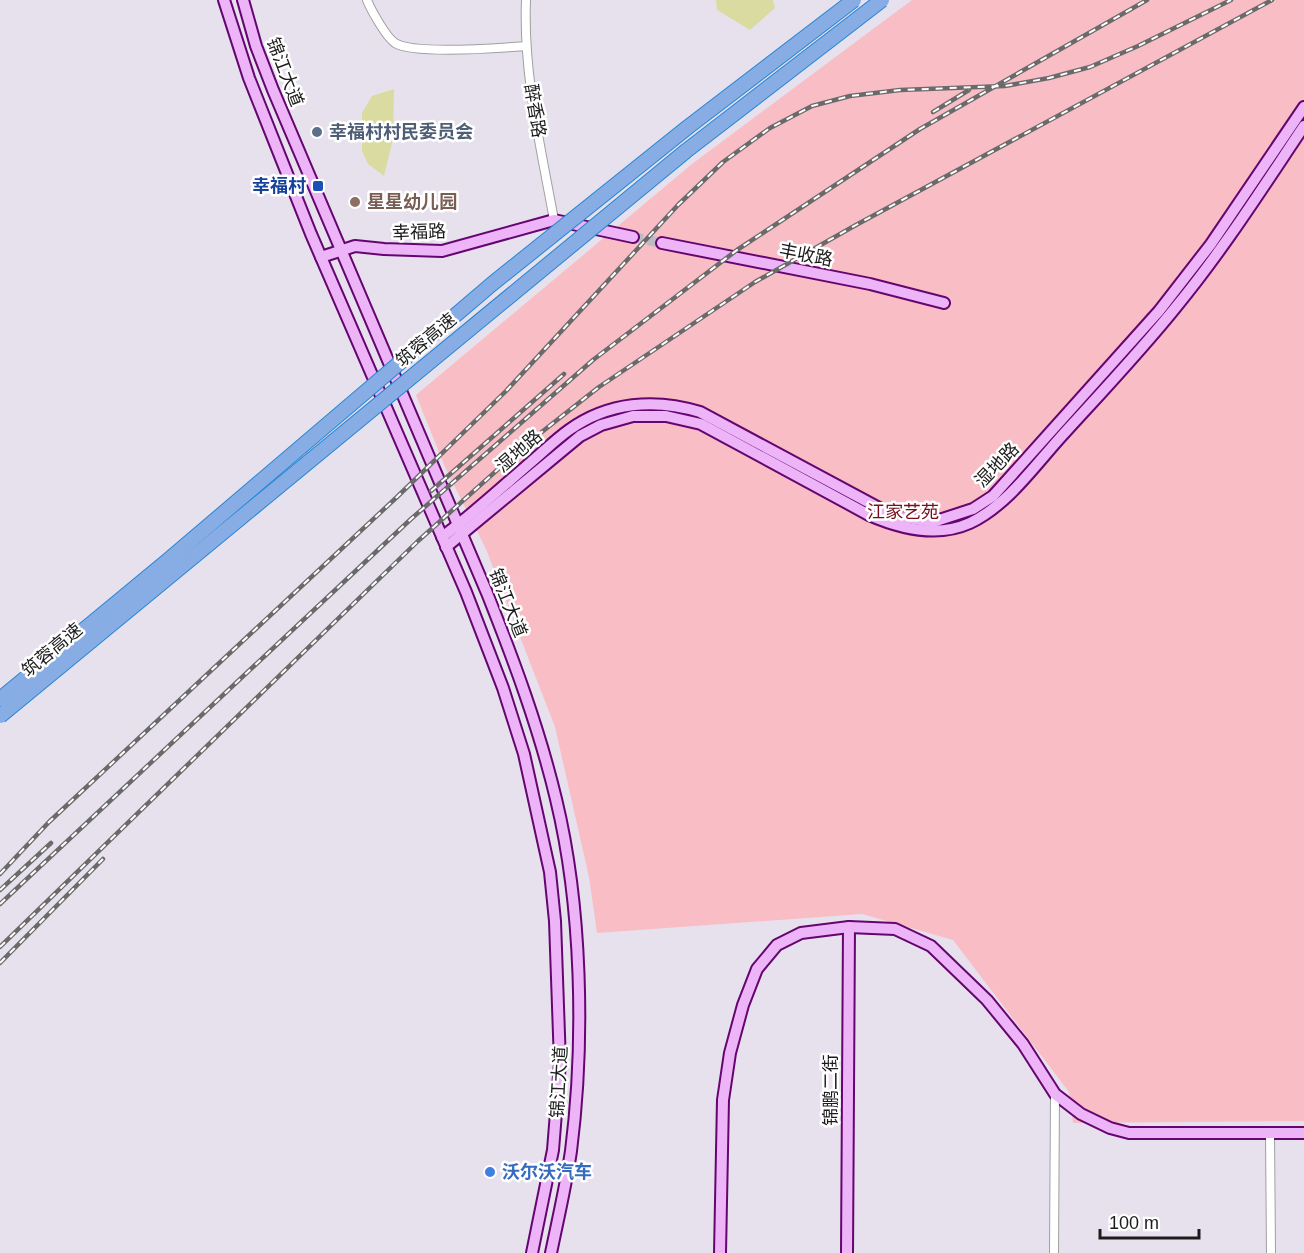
<svg xmlns="http://www.w3.org/2000/svg" width="1304" height="1253" font-family="Helvetica,'Noto Sans SC',sans-serif">
  <rect width="100%" height="100%" fill="#e7e1ed"/>
  <path fill="#f8bdc5" d="M912,0H1304V1121L1073,1123L1069,1092L953,940L862,914L597,933L589,877L555,727L486,549L445,467L416,395L692,164Z"/>
  <g fill="#dadba1">
    <path d="M716,0H773L775,8L750,30L717,10Z"/>
    <path d="M394,89L393,139L384,176L368,164L362,151V113L372,96Z"/>
  </g>
  <g fill="none" stroke-linecap="round" stroke-linejoin="round">
    <path stroke="#bebac3" stroke-width="10" stroke-dasharray="10 5" stroke-linecap="butt" d="M633,237L662,243"/>
    <g stroke="#a0a0a0" stroke-width="10">
      <g id="street">
        <path d="M367,0C371,10 386,37 395,43C414,55 500,48 526,46"/>
        <path d="M526,0C523,74 541,148 554,220"/>
        <path d="M1270,1134L1271,1253"/>
        <path d="M1054,1253L1055,1094"/>
      </g>
    </g>
    <g stroke="#650570" stroke-width="14">
      <g id="secondary">
        <path d="M224,0L249,78L311,234L466,592L503,688L524,754L550,872L555,921L560,1063L553,1150L532,1253"/>
        <path d="M243,0L256,46L273,90L487,593C514,661 539,728 556,799C582,906 585,1041 571,1151C566,1185 558,1219 551,1253"/>
        <path d="M662,243L870,284L944,303"/>
        <path d="M321,257L355,246L384,249L442,251L554,220L633,237"/>
        <path d="M442,537C473,514 501,488 530,463C543,452 555,440 569,430C608,402 655,398 700,412L894,516L933,522L973,509L993,496L1159,311L1211,244L1304,107"/>
        <path d="M446,547L580,436L601,425L633,416H666L701,424L869,515C901,529 937,538 970,523C1006,506 1033,468 1059,439C1098,396 1139,353 1176,307C1223,250 1263,187 1304,126"/>
        <path d="M720,1253L723,1100L730,1053L743,1005L757,969L777,945L801,933L849,927L895,929L931,946L987,1000L1023,1044L1055,1094L1081,1114L1110,1128L1129,1133H1304"/>
        <path d="M847,1253L849,927"/>
      </g>
    </g>
    <use href="#street" stroke="#fff" stroke-width="8"/>
    <use href="#secondary" stroke="#edb4f8" stroke-width="10"/>
    <g stroke="#6a6a6a" stroke-width="4.5">
      <g id="rail">
        <path d="M933,112L969,90"/>
        <path d="M431,491L564,374"/>
        <path d="M0,874L49,822L397,497L506,391L678,205L723,162L770,128L812,106L850,96L900,90L1005,86L1049,78L1090,67L1138,46L1231,0"/>
        <path d="M0,890L51,843"/>
        <path d="M0,904L411,519L593,360L737,250L920,129L1147,0"/>
        <path d="M0,947L418,541L524,446L599,387L755,282L856,225L1272,0"/>
        <path d="M0,963L103,859"/>
      </g>
    </g>
    <use href="#rail" stroke="#fff" stroke-width="2" stroke-dasharray="7" stroke-linecap="butt"/>
    <g stroke="#2586d4" stroke-width="16" stroke-linecap="butt">
      <g id="highway-bridge">
        <path d="M0,699L166,562L492,284L688,127L854,0"/>
        <path d="M0,716L686,151L882,0"/>
      </g>
    </g>
    <use href="#highway-bridge" stroke="#88ade5" stroke-width="14"/>
  </g>
  <circle fill="#5c6f8a" stroke="#fff" stroke-width="2" cx="317" cy="132" r="6"/>
  <rect fill="#1a4fb4" stroke="#fff" stroke-width="2" x="312" y="180" width="12" height="12" rx="3"/>
  <circle fill="#8d6e63" stroke="#fff" stroke-width="2" cx="355" cy="202" r="6"/>
  <circle fill="#3f7fe0" stroke="#fff" stroke-width="2" cx="490" cy="1172" r="6"/>
  <g text-anchor="middle" stroke-width="5" stroke-linejoin="round" paint-order="stroke">
    <g font-size="18" fill="#1c1c1c" stroke="#fff">
      <text transform="translate(285 72) rotate(69)" y="6">锦江大道</text>
      <text transform="translate(535 111) rotate(81)" y="6">醉香路</text>
      <text transform="translate(419 232) rotate(-2)" y="6">幸福路</text>
      <text transform="translate(806 255) rotate(11)" y="6">丰收路</text>
      <text transform="translate(426 340) rotate(-40)" y="6">筑蓉高速</text>
      <text transform="translate(519 451) rotate(-41)" y="6">湿地路</text>
      <text transform="translate(997 465) rotate(-46)" y="6">湿地路</text>
      <text transform="translate(508 603) rotate(68)" y="6">锦江大道</text>
      <text transform="translate(52 650) rotate(-40)" y="6">筑蓉高速</text>
      <text transform="translate(559 1082) rotate(-87)" y="6">锦江大道</text>
      <text transform="translate(831 1090) rotate(-90)" y="6">锦鹏二街</text>
    </g>
    <g font-size="18" font-weight="bold" fill="#4e5e75" stroke="#fff" text-anchor="start">
      <text x="329" y="138">幸福村村民委员会</text>
    </g>
    <g font-size="18" font-weight="bold" fill="#164399" stroke="#fff" text-anchor="end">
      <text x="306" y="192">幸福村</text>
    </g>
    <g font-size="18" font-weight="bold" fill="#785e54" stroke="#fff" text-anchor="start">
      <text x="367" y="208">星星幼儿园</text>
    </g>
    <g font-size="18" fill="#770c1a" stroke="#fff">
      <text x="903" y="518">江家艺苑</text>
    </g>
    <g font-size="18" font-weight="bold" fill="#366cbe" stroke="#fff" text-anchor="start">
      <text x="502" y="1178">沃尔沃汽车</text>
    </g>
  </g>
  <path d="M1100 1229v9h99v-9" fill="none" stroke="#1c1c1c" stroke-width="3"/>
  <text x="1109" y="1229" font-size="18" fill="#1c1c1c" stroke="#ffffff" stroke-width="4.5" paint-order="stroke">100 m</text>
</svg>
